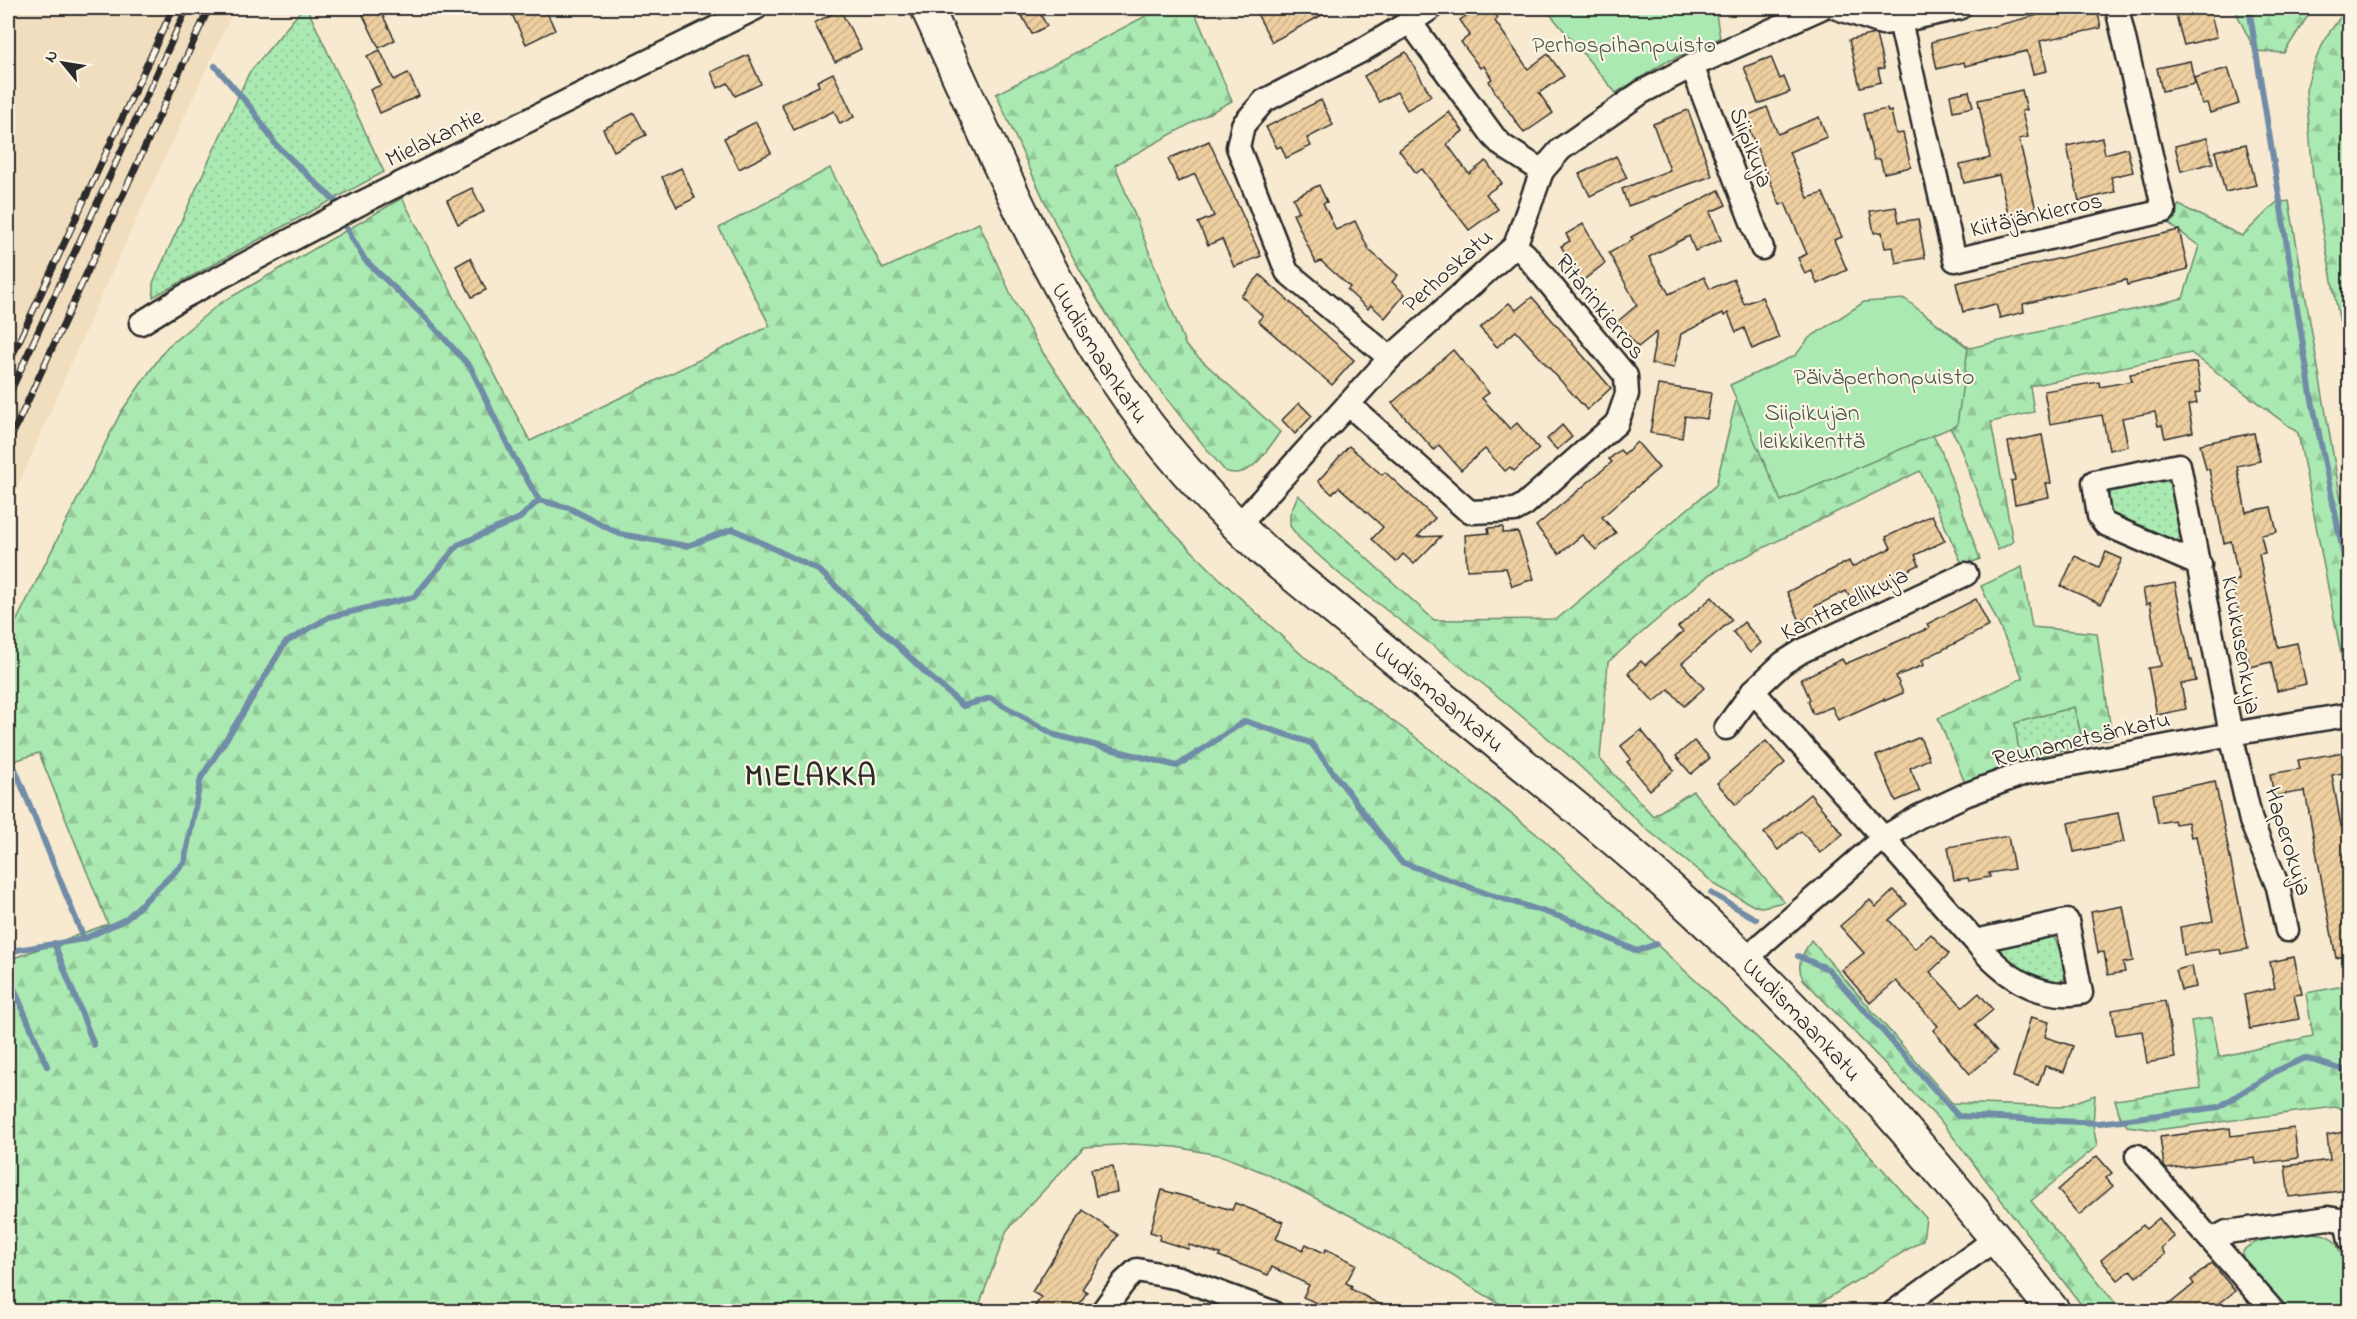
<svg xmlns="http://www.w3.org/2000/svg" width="2357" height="1319" font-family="'Indie Flower',sans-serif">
  <defs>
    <pattern id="grass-dots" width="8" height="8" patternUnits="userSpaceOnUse" patternTransform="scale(1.5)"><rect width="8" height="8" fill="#aae9b1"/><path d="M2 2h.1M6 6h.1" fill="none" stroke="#92c898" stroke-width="1.8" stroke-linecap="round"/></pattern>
    <pattern id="forest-firs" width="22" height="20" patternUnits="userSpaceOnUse" patternTransform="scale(1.5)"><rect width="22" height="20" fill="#aae9b1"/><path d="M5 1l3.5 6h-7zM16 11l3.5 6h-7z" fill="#92c898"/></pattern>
    <pattern id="building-hatch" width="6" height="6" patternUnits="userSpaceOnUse" patternTransform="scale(1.5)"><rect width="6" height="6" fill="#eecfa0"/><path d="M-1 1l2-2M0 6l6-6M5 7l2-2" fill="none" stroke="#ccb28a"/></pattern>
  </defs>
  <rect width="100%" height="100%" fill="#f8ead0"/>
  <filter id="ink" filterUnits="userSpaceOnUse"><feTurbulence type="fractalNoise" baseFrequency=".0167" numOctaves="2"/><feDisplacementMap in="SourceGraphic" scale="12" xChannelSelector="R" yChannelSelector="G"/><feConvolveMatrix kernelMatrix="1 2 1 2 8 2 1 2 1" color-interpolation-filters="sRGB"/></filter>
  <g filter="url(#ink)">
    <path fill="#f1debf" d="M8,8H235L98,302L8,509Z"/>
    <g fill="url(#grass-dots)" stroke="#6a8a6e" stroke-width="1.5">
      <path d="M303,8H307L384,172L153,297V283L249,73Z"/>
      <path d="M2164,479L2171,484L2181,529V537L2176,541L2171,542L2117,519L2111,513L2106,498L2112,490Z"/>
      <path d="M2074,707L2084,745L2020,761L2014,723Z"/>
      <path d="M2053,934L2066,966L2065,978L2056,984H2049L2008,961L1998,950L2003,942Z"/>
    </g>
    <g fill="url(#forest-firs)" stroke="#6a8a6e" stroke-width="1.5">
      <path d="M1161,8H1193L1232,101L1115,165L1186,346L1280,432C1267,450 1251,481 1225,471C1173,409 1124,346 1083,275C1050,218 1024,155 996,94Z"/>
      <path d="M2234,8H2313L2284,53L2255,51Z"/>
      <path d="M2347,8H2350L2349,372L2313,178L2306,90L2312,68L2326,37Z"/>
      <path d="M830,168L883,269L979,223L1013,299L1038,345L1116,463L1167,526L1222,581L1303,656L1415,737L1544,840L1806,1083L1926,1218L1923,1240L1807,1311H1512L1355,1218L1267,1174L1223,1156L1176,1147L1133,1144L1084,1147L1007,1230L977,1311H8V960L108,924L39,753L8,763V638L121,412L167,347L219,304L402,198L530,441L770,326L719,228Z"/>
      <path d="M2289,201L2349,546V695L2298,433L2191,353L2030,386L2034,412L1991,422L2013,542L1998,550L1957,439L1938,410L1890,353L1922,312L1970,348L2183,298L2199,246L2167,222L2179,205L2242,236L2276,203Z"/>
      <path d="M1737,396L1925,421L1941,450L1980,559L1963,566L1920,471L1710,574L1608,662L1600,759L1653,816L1693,791L1784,902L1762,907L1754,906L1719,887L1645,828L1568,755L1483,684L1343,577L1299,538L1290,526V514L1298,495L1434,620L1557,619L1716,485Z"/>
      <path d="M2022,567L2032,627L2097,633L2112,738L2084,745L2074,707L2015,723L2020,761L1965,783L1938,718L2023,678L1981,586Z"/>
      <path d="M1811,940L1952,1103L2061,1107L2095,1095L2093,1125L2097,1146L2031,1201L2122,1311H2086L1944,1125L1803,979C1795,964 1803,954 1811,940Z"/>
      <path d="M2349,985V1111L2335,1107L2156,1130L2127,1126L2120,1116L2115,1100L2201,1088L2191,1021L2212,1018L2219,1057L2313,1036L2306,993Z"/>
    </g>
    <g fill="#aae9b1" stroke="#6a8a6e" stroke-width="1.5">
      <path d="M1545,8H1715L1720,38L1666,62L1616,93Z"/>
      <path d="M1905,299L1968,348L1957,425L1781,501L1730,385L1796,355L1809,338L1864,302Z"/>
      <path d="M2312,1233C2320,1234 2328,1234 2334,1241C2345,1253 2349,1295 2349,1311H2284L2243,1262C2243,1259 2242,1255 2243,1252C2250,1237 2297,1235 2312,1233Z"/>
    </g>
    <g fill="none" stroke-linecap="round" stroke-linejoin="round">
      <g stroke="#718ca7" stroke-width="6">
        <path d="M2249,8L2311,395L2350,586"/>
        <path d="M215,66L252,109L276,145L337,203"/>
        <path d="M345,226L365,260L426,318L471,368L511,452L539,500L569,508L620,534L687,546L733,529L820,571L927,674L963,706L990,698L1055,735L1177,766L1245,721L1311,743L1401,862L1488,894L1567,919L1637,951L1656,944"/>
        <path d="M15,769L84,939"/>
        <path d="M1711,893L1756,919"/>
        <path d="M54,943L94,1045"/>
        <path d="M8,954L17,950L84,939L126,919L184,863L201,778L243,713L285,643L329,617L414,597L458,545L520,518L539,500"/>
        <path d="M1798,956L1828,969L1958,1116L2099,1123L2219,1107L2276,1071L2305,1058L2350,1072"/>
        <path d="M8,974L47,1066"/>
      </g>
    </g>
    <g fill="url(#building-hatch)" stroke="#2b2b2b" stroke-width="1.5">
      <path d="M372,8H379L395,40L379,48L362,13Z"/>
      <path d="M509,8H545L555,30L526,44Z"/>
      <path d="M1034,8H1037L1047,26L1032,34L1021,14Z"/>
      <path d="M1254,8H1335L1272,42Z"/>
      <path d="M1478,8H1491L1498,18L1495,21L1528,69L1548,54L1564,76L1539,93L1553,113L1524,133L1495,92L1489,81L1492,79L1484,66L1480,68L1461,42L1470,35L1460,20Z"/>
      <path d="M2054,8H2097L2101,28L2040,41L2047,71L2033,74L2027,51L1965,66L1964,62L1937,69L1931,42L2054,11Z"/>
      <path d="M2174,8H2209L2217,37L2184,45Z"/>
      <path d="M840,10L861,49L835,62L814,23Z"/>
      <path d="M1874,34L1876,35L1884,68L1878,69L1881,82L1860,87L1849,40Z"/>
      <path d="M380,50L394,80L408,73L419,96L380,113L370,90L381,85L367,56Z"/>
      <path d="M1406,52L1431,96L1407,110L1397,92L1379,102L1364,76Z"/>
      <path d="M748,55L761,84L735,96L728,83L718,88L711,72Z"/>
      <path d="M1771,57L1780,79L1784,77L1790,92L1758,104L1744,67Z"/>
      <path d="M2190,61L2195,84L2162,91L2157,68Z"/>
      <path d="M2228,68L2239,104L2210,113L2207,103L2202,104L2194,78Z"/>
      <path d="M833,73L854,117L840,124L834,111L794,130L781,104L819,86L817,81Z"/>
      <path d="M2022,90L2027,110L2022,111L2028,137L2019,139L2036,210L2009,217L1999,175L1964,183L1960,165L1990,158L1978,100Z"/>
      <path d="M1969,91L1973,107L1953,111L1950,95Z"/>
      <path d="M1321,100L1333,125L1307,138L1311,146L1286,158L1281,146L1277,148L1266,127Z"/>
      <path d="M1767,107L1778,134L1819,117L1827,137L1789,152L1808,198L1823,193L1842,237L1834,240L1847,270L1817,284L1812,271L1805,274L1798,258L1807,254L1785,203L1780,205L1744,117Z"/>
      <path d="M1887,109L1888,112L1891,111L1896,134L1903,133L1911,167L1884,173L1880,159L1874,160L1863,114Z"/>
      <path d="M1688,110L1712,176L1628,206L1622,189L1670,170L1653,124Z"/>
      <path d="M1449,112L1463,131L1447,144L1469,174L1486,161L1502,183L1486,194L1498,209L1469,230L1422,169L1416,173L1399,150Z"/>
      <path d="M634,113L646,135L614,151L603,129Z"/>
      <path d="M756,122L771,153L739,169L724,138Z"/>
      <path d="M2102,138L2105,154L2127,148L2133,172L2111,177L2115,192L2079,201L2067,146Z"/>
      <path d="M2207,138L2213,163L2181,171L2175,146Z"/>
      <path d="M1209,141L1261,256L1234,267L1222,239L1208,245L1198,223L1214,216L1195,174L1178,182L1168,159Z"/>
      <path d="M2246,144L2256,185L2225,192L2215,151Z"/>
      <path d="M1616,156L1627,178L1590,196L1579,174Z"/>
      <path d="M681,168L695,198L677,207L662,177Z"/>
      <path d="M1319,185L1327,202L1323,203L1336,230L1355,221L1369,250L1398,275L1392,282L1405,294L1385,318L1371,305L1368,309L1347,290L1350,287L1321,261L1316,263L1293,214L1299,211L1293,198Z"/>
      <path d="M472,188L484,212L458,224L447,200Z"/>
      <path d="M1719,190L1726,205L1710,212L1721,240L1695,251L1689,236L1649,257L1669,294L1704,277L1710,289L1734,279L1744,304L1762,297L1779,338L1752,349L1744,328L1736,332L1728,313L1724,316L1723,313L1681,334L1674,368L1651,364L1657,332L1638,347L1617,322L1637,305L1609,253L1633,240L1631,237Z"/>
      <path d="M1896,207L1899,222L1918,219L1925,258L1896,263L1893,247L1885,248L1882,232L1874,233L1870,211Z"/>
      <path d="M1583,224L1605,263L1581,282L1571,270L1574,268L1561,246L1570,241L1566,234Z"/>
      <path d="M2179,230L2188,269L2127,285L2126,280L2023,304L2024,312L2000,318L1996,304L1963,312L1956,283Z"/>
      <path d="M470,258L486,290L472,297L456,266Z"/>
      <path d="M1260,275L1354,360L1332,385L1258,321L1263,316L1241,296Z"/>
      <path d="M1532,297L1611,388L1587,410L1516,331L1497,347L1480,328L1509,303L1516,310Z"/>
      <path d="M1453,350L1489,393L1482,398L1510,429L1517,423L1539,449L1514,471L1510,467L1505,471L1485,449L1461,470L1439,445L1434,450L1392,403Z"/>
      <path d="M2196,362L2201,392L2195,393L2197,403L2188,405L2193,432L2165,438L2162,425L2158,426L2155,412L2122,418L2128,446L2109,450L2102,415L2050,424L2044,391L2099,382L2100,387L2132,381L2130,374Z"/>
      <path d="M1658,385L1711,393L1707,419L1685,416L1682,438L1650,433Z"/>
      <path d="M1299,403L1312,416L1295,434L1282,420Z"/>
      <path d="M1562,425L1572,437L1557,450L1547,439Z"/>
      <path d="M2254,433L2260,461L2237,466L2246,512L2271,507L2277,532L2261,535L2265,553L2259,554L2278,647L2297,643L2306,684L2277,691L2271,662L2250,667L2232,581L2239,580L2231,541L2224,543L2209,469H2206L2200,444Z"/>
      <path d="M2042,435L2051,483H2046L2049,497L2015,504L2011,481L2015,480L2008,442Z"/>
      <path d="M1637,442L1659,468L1602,517L1616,533L1596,550L1582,535L1559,554L1536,526L1612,462L1609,459L1620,450L1624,454Z"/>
      <path d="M1349,446L1382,475L1385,472L1435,518L1417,537L1441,536L1414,564L1403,554L1396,562L1372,539L1383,527L1339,487L1332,494L1318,481Z"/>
      <path d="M1932,515L1945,541L1915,555L1919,565L1850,598L1846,591L1815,606L1818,613L1800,621L1787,592L1849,561L1852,567L1891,548L1886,537Z"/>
      <path d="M1503,527V533L1518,532L1534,579L1512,586L1506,568L1467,570L1465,535L1489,533L1488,528Z"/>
      <path d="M2106,552L2122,559L2101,604L2061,586L2075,556L2099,567Z"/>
      <path d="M2175,583L2190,660H2192L2196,681L2181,684L2186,709L2157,715L2148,668L2161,666L2150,603L2146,604L2143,589Z"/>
      <path d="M1712,597L1732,620L1682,663L1704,688L1684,706L1669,689L1654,702L1628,673L1641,661L1645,665L1683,632L1678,627Z"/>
      <path d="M1976,599L1989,626L1922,660L1924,665L1896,676L1903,693L1884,701V699L1838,720L1832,707L1813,714L1808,701L1810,699L1801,679L1842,659L1845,664L1929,628L1927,624Z"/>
      <path d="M1744,622L1761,643L1750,653L1733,632Z"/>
      <path d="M1641,730L1674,770L1650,790L1627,762L1631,759L1621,746Z"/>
      <path d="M1920,737L1929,759L1910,768L1920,791L1896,801L1876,756Z"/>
      <path d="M1694,741L1710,758L1691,774L1676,756Z"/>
      <path d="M1766,741L1785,763L1736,805L1717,783Z"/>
      <path d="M2344,752L2348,772L2332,775L2341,826L2349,824V852L2344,853L2349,880V955L2336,958L2305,791L2274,796L2270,774L2300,769L2298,760Z"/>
      <path d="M2215,781L2248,949L2220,954L2219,949L2184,955L2180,927L2213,921L2196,836L2191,837L2188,822L2175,824L2174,820L2158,823L2153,794Z"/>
      <path d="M1810,794L1843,834L1820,853L1801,831L1778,850L1764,833Z"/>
      <path d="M2118,813L2124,842L2074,852L2068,823Z"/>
      <path d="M2008,836L2014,869L1989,873L1990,877L1969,881L1968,878L1954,880L1948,847Z"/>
      <path d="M1894,890L1907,904L1889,920L1915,949L1931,934L1949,954L1930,972L1963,1007L1979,993L1993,1010L1975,1025L1997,1051L1970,1074L1933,1030L1938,1026L1896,981L1870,1003L1842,970L1864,953L1840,926L1870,900L1876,907Z"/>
      <path d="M2123,906L2133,961L2123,963L2125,972L2108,975L2104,952L2098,953L2091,912Z"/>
      <path d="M2294,957L2302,994L2294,995L2299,1019L2250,1029L2244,995L2275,988L2270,962Z"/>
      <path d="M2192,966L2196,987L2181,990L2176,970Z"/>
      <path d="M2165,1001L2175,1058L2147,1063L2142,1031L2116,1035L2112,1010Z"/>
      <path d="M2031,1017L2049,1022L2045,1037L2073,1046L2064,1072L2045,1066L2038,1085L2013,1077Z"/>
      <path d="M2230,1128L2231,1136L2294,1128L2298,1158L2256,1164L2255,1158L2166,1169L2164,1166L2160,1137Z"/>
      <path d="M2349,1131V1190L2289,1197L2285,1166L2330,1160L2327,1135Z"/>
      <path d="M2097,1156L2112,1173L2106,1178L2113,1186L2079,1215L2058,1190Z"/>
      <path d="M1113,1166L1117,1192L1096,1196L1091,1169Z"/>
      <path d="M1162,1190L1232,1210L1235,1203L1283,1222L1276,1239L1303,1250L1306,1244L1324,1253L1326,1249L1356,1264L1346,1283L1352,1286L1351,1289L1392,1311H1334L1303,1297L1309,1285L1272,1267L1268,1275L1219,1256L1220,1254L1189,1245L1188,1249L1159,1240L1160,1235L1150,1232Z"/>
      <path d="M1083,1210L1118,1235L1082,1289L1087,1292L1075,1311H1032L1041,1297L1032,1292Z"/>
      <path d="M2159,1218L2174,1237L2161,1248L2165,1254L2137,1277L2131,1270L2118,1280L2101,1260L2143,1225L2146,1229Z"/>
      <path d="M2212,1263L2235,1291L2210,1311H2161L2194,1284L2191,1280Z"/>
    </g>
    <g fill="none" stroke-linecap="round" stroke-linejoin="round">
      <g stroke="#2b2b2b" stroke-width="27">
        <g id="street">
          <path d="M1837,8L1882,23L1900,21L1959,8"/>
          <path d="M1900,21L1955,260L2164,211L2117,8"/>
          <path d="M1410,22L1431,8"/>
          <path d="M1692,66L1762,248"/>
          <path d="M141,323L183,297L363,202L756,8"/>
          <path d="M1390,358L1287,272L1238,147L1243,125L1264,101L1359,52L1410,22L1494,137L1503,146L1542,171"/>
          <path d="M1348,404L1466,509L1472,512L1515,510L1524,505L1617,423L1627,394L1626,376L1525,254L1515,246"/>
          <path d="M1237,527L1390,358L1515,246L1542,171L1561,149L1642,92L1692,66L1821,8"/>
          <path d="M2200,565L2105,524L2099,516L2094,482L2179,465L2231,734L2251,821L2278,887L2287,930"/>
          <path d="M1753,691L1783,663L1802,651L1966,574"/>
          <path d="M1726,728L1753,691L1975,941C2001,974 2037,1000 2081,993L2067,921L1975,941"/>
          <path d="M1745,962L1764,942L1882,839L1918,817L1965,795L2025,773L2231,734L2341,716"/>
          <path d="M2137,1156L2274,1312"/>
          <path d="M2212,1240L2227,1232L2328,1218L2346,1221L2350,1240"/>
          <path d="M1102,1312L1124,1282L1137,1270L1179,1278L1272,1312"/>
          <path d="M1894,1312L1997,1238"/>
        </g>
      </g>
      <g stroke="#2b2b2b" stroke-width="36">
        <g id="secondary">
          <path id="s1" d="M927,8C986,134 1040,267 1118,383C1157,442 1212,503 1264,551C1343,617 1423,682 1503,748C1557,792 1612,836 1664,883C1807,1013 1936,1159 2054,1312"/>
        </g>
      </g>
      <use href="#street" stroke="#fcf5e5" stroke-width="22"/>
      <use href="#secondary" stroke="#fcf5e5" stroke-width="32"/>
      <g stroke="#2b2b2b" stroke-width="7">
        <g id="rail">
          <path d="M8,365L173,8"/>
          <path d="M8,397L187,8"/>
          <path d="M8,444L209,8"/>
        </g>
      </g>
      <use href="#rail" stroke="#fcf5e5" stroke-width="4.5" stroke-dasharray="14" stroke-linecap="butt"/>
    </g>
  </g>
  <g text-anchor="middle" stroke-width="4.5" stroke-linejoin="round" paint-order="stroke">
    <g font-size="24" fill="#4b5a4c" stroke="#fcf5e5">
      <text x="1624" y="52">Perhospihanpuisto</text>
      <text x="1884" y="384">Päiväperhonpuisto</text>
      <text x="1812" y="420">Siipikujan<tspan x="1812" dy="28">leikkikenttä</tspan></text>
    </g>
    <g font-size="24" fill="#2b2b2b" stroke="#fcf5e5">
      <text transform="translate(434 137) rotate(-26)" y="8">Mielakantie</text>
      <text transform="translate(1752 147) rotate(69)" y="8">Siipikuja</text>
      <text transform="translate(2036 214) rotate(-13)" y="8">Kiitäjänkierros</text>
      <text transform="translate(1447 270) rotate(-42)" y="8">Perhoskatu</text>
      <text transform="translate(1601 306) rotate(51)" y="8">Ritarinkierros</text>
      <text dy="8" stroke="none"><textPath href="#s1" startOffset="386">Uudismaankatu</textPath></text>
      <text transform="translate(1844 603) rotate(-26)" y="8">Kanttarellikuja</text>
      <text transform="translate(2242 645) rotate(80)" y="8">Kuukusenkuja</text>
      <text dy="8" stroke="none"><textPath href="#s1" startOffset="872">Uudismaankatu</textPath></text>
      <text transform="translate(2081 738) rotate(-13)" y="8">Reunametsänkatu</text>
      <text transform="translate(2289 841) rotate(73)" y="8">Haperokuja</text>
      <text dy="8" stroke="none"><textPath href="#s1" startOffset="1358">Uudismaankatu</textPath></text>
    </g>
    <g font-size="30" font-weight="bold" letter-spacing="1.5" fill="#2b2b2b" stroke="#fcf5e5">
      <text x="811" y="785">MIELAKKA</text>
    </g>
  </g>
  <rect width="2357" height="1319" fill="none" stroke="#fcf5e5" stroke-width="30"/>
  <rect x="15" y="15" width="2327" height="1289" fill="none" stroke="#2b2b2b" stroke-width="2" filter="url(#ink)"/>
  <g transform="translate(63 63) rotate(300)" stroke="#fcf5e5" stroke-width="4.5" paint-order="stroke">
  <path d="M0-4.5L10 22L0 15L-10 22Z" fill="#2b2b2b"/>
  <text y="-9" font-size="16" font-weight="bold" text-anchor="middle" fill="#2b2b2b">N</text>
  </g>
</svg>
